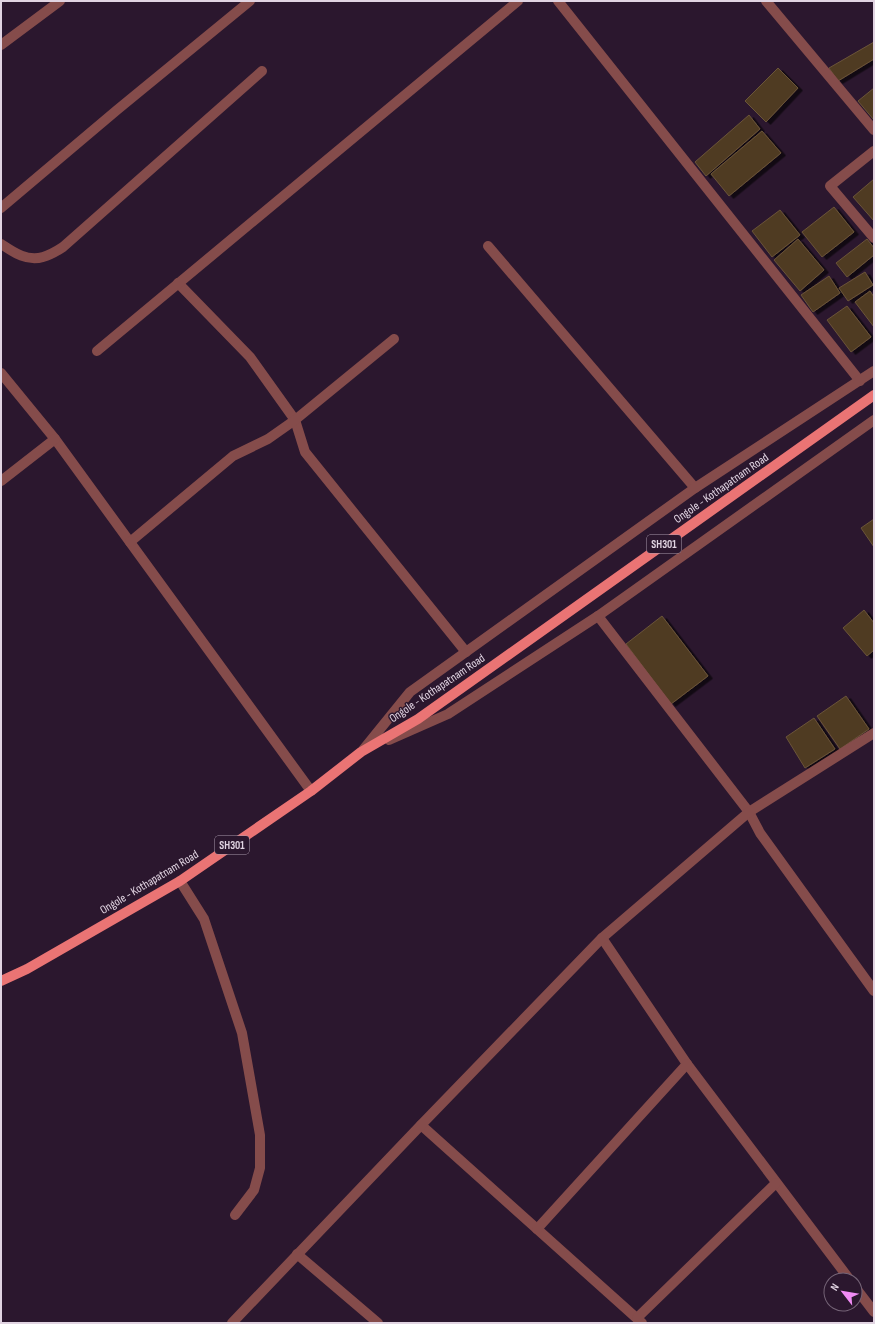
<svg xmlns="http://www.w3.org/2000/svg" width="875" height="1324" font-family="'Sofia Sans Condensed',sans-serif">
  <defs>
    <filter id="shadow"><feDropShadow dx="4.5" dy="2.5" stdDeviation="0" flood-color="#0009"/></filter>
  </defs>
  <rect width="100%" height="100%" fill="#2b172e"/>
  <g fill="#503b21" stroke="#6a5439" filter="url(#shadow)">
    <path d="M874,42V59L838,81L829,68Z"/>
    <path d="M778,68L798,88L766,122L745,101Z"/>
    <path d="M874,88V120L858,101Z"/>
    <path d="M749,115L760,129L706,176L695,162Z"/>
    <path d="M762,131L781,153L729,196L711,174Z"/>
    <path d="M874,179V221L853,197Z"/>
    <path d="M834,207L854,232L822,257L802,232Z"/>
    <path d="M780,210L800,235L772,257L752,231Z"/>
    <path d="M798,239L824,270L800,291L774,260Z"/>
    <path d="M867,239L874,248V255L847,277L836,263Z"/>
    <path d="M865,272L873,285L848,301L839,288Z"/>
    <path d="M829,276L840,293L813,312L801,295Z"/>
    <path d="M870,291L874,297V327L855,302Z"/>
    <path d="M847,306L871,337L851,352L827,320Z"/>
    <path d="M874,519V547L861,528Z"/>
    <path d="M864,610L874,623V650L867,656L843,628Z"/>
    <path d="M662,616L708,676L671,704L626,644Z"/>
    <path d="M846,696L869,729L840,749L817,716Z"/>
    <path d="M814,718L835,749L805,768L786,737Z"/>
  </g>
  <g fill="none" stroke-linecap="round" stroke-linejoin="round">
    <g stroke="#854c4b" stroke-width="10">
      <path d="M488,246L695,488"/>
      <path d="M180,881L204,919L242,1033L260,1135V1168L254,1190L235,1215"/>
    </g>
    <g stroke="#854c4b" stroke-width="10">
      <path d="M558,1L860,381"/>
      <path d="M766,1L874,130"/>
      <path d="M1,45L60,1"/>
      <path d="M874,151L830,186L874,238"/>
      <path d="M1,208L117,110L250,1"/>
      <path d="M1,244C13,252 27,262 43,257C50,255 57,251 63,247L262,71"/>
      <path d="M178,283L250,357L295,420L305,452L466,652"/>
      <path d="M97,351L518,1"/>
      <path d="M1,373L55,439L311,791"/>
      <path d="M1,481L55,439"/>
      <path d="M130,542L233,456L268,439L295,420L394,339"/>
      <path d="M598,616L749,812L760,833L874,991"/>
      <path d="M389,740L448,714L598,616L874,420"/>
      <path d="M363,750L410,692L695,488L874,371"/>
      <path d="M602,938L687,1064L850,1280"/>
      <path d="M421,1125L642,1323"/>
      <path d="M537,1229L687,1064"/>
      <path d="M297,1254L378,1323"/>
      <path d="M855,1287L874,1312"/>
      <path d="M637,1318L776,1183"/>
      <path d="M232,1323L421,1125L602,938L749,812L874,733"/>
    </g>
    <path stroke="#ea7474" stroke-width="10" d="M1,981L27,969L180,881L311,791L361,752L418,719L874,395"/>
  </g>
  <g text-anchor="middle" stroke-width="3" stroke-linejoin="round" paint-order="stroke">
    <g fill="#2b172e" stroke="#aa9bac" stroke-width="1">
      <rect x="647" y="535" width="34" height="18" rx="3"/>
      <rect x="215" y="836" width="34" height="18" rx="3"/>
    </g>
    <g font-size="11" font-weight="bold" fill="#e1d4e2">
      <text x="664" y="548">SH301</text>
      <text x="232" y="849">SH301</text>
    </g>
    <g font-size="12" fill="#e1d4e2" stroke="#2b172e">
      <text transform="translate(721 488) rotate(-35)" y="4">Ongole - Kothapatnam Road</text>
      <text transform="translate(437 688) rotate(-34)" y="4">Ongole - Kothapatnam Road</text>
      <text transform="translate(149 882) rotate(-31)" y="4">Ongole - Kothapatnam Road</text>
    </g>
  </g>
  <rect width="875" height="1324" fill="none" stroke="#e1d4e2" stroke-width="4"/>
  <g transform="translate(843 1292) rotate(301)"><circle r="19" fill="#2b172e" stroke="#746376"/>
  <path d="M0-3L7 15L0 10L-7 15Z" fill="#f18bf5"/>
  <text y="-6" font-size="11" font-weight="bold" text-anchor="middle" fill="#e1d4e2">N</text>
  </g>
</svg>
